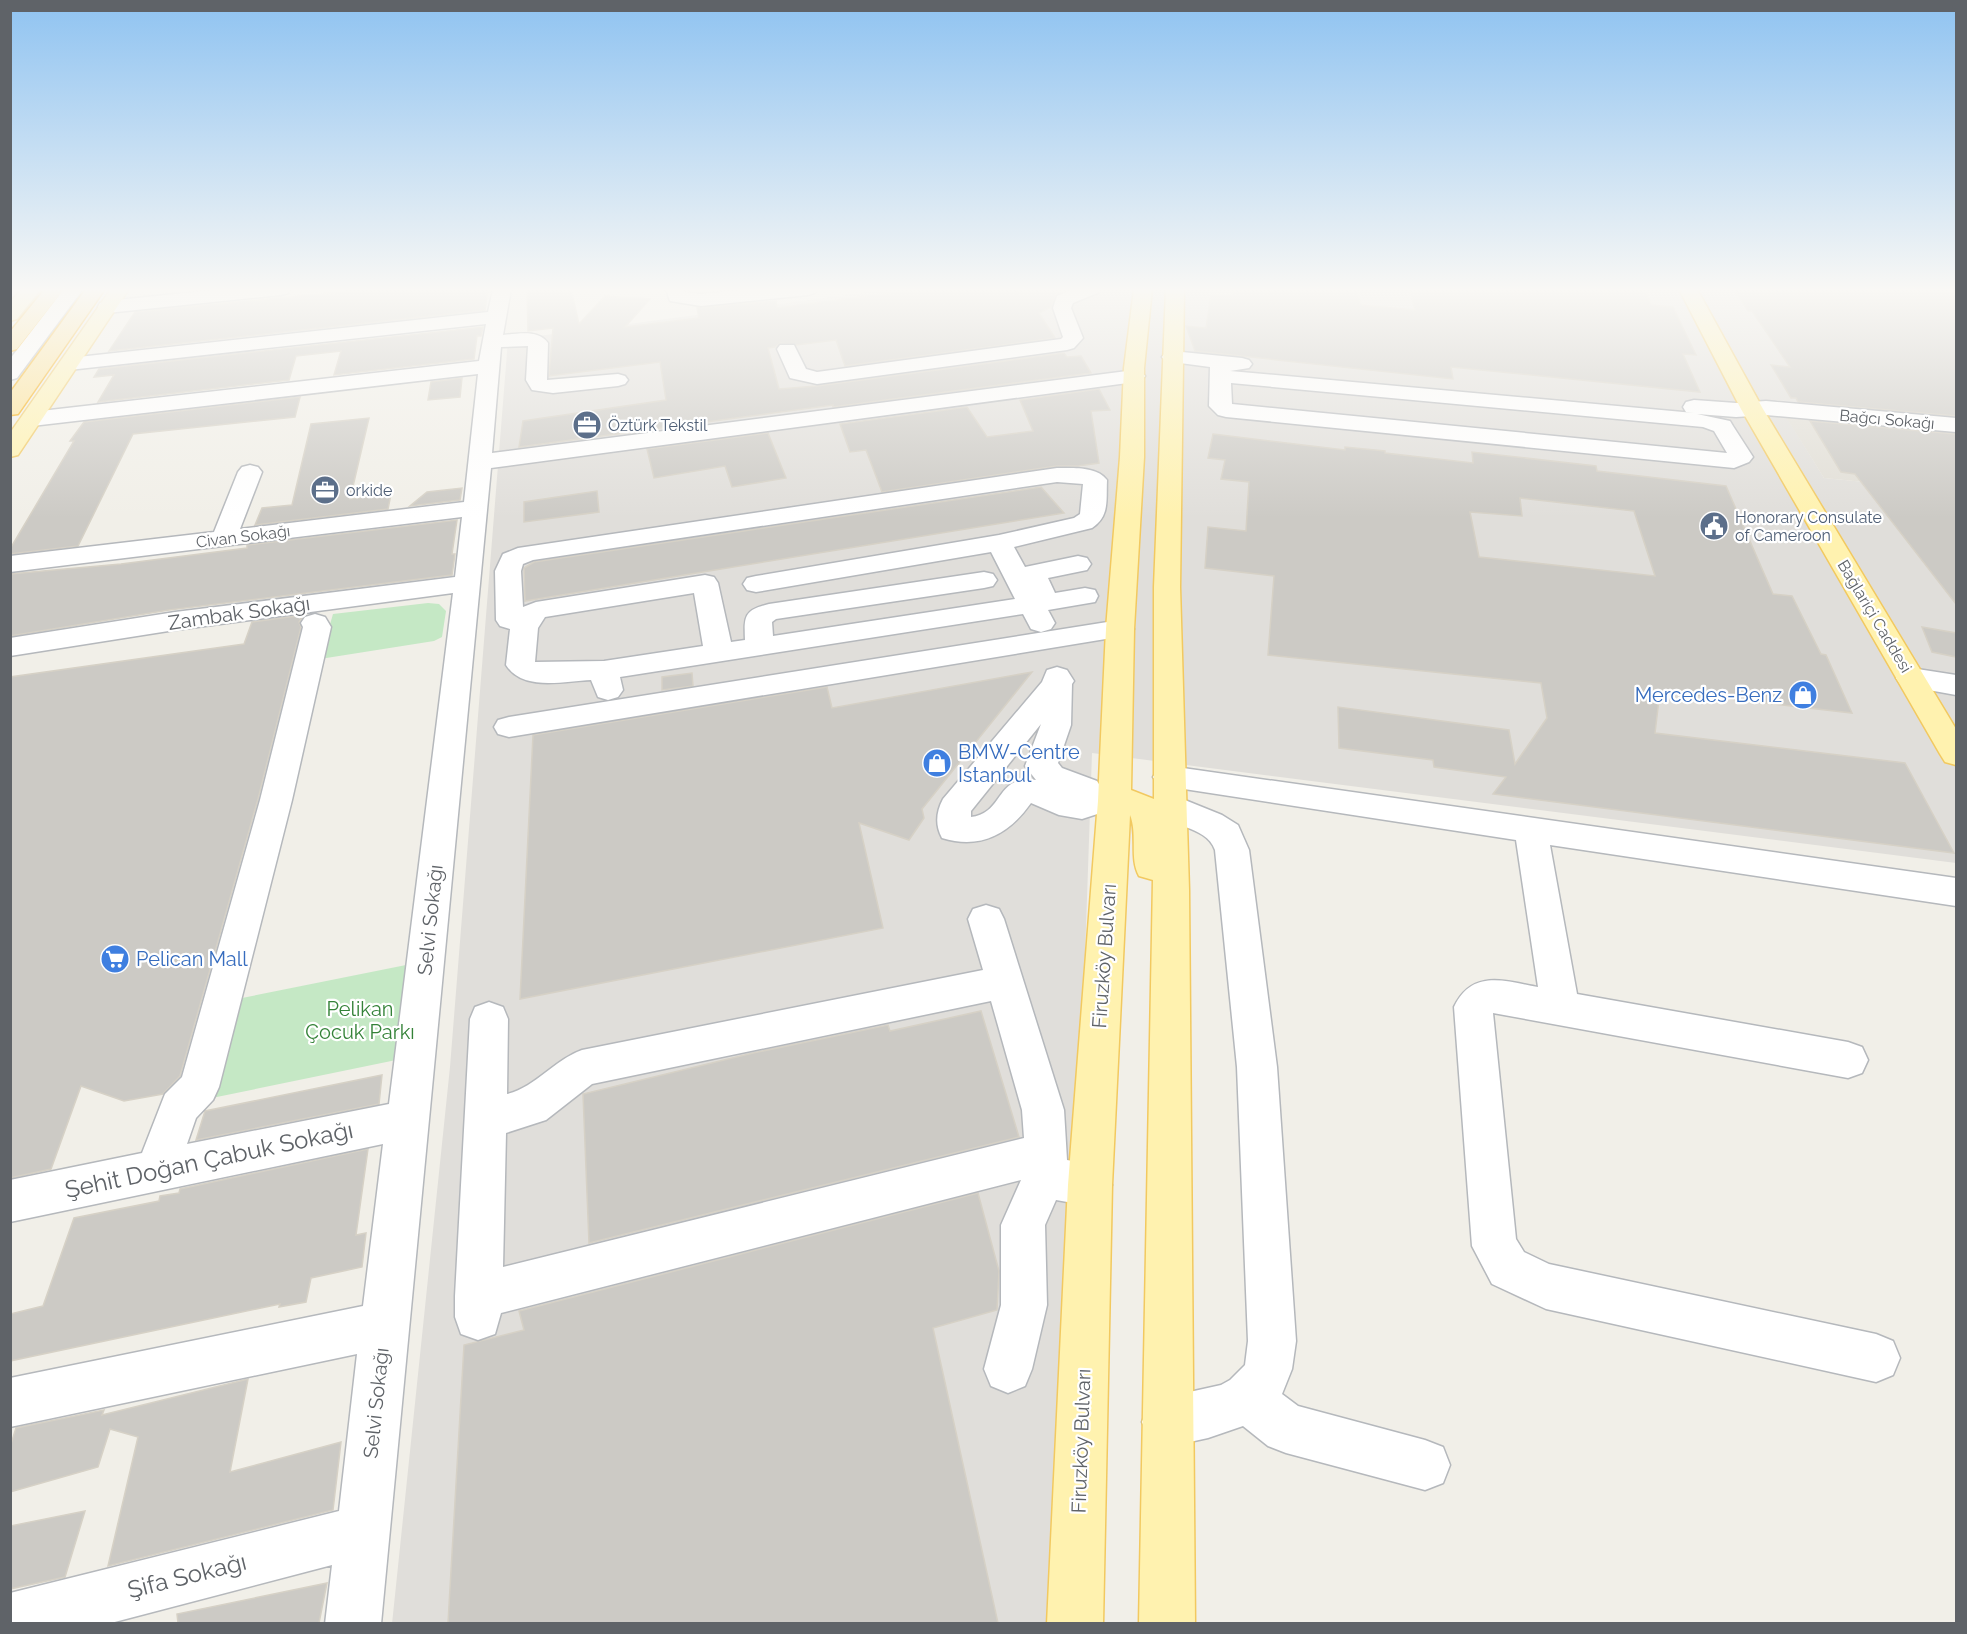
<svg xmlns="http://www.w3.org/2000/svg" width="1967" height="1634" font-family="Raleway,sans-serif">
  <rect width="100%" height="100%" fill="#f1efe8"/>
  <path fill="#e0deda" d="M892,289H1956V418L1776,400L1824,478L1956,491V863L1092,753L1062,1623L392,1624L450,1067L508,340Z"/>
  <path fill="#e1ded6" d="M1786,417L1956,432V491L1824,478Z"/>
  <g fill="#c5e8c5">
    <path d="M428,603L439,604L446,611L442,637L434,641L320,659L333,614Z"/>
    <path d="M416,963L401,1059L207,1099L232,1000Z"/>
  </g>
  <g fill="#cccac5" stroke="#d6d1c6" stroke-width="1.5" fill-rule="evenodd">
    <path d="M373,289H488L485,310L109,351L135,312Z"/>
    <path d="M527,289H571L579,324L605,296L650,299L625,327L699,318L697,308L776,301L777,308L920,289H1068L1056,294L1051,307L1039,313L1055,338L845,366L836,340L796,345L780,343L775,347L768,348L779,389L817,386L1064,353L1067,357L1081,356L1091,373L833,407V405L519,447L523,421L666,400L660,362L549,376L553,328L528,331Z"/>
    <path d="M1233,289H1358L1360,305L1415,310L1409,289H1644L1651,305L1673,307L1696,355L1683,354L1700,392L1451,367L1453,379L1195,351L1186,326L1206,328L1211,294L1232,296Z"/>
    <path d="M1734,289H1909L1956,293V416L1798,402L1796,398H1791L1771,365L1790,367L1752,311H1748Z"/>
    <path d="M483,327L481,336H477L474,359L334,375L341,351L296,356L289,380L98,402L114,375L94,377L99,369Z"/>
    <path d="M462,378L460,397L428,400L431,382Z"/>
    <path d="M1099,389L1110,410L1091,411L1099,463L1078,466H1057L882,492L866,450L850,452L840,424L967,407L987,437L1033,431L1020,400Z"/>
    <path d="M300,397L295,417L133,434L78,546L10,554V549L74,441H70L84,422Z"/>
    <path d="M369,418L350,499L391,494L388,509L255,525L262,508L292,505L311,424Z"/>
    <path d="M1810,421L1956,434V604L1855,474L1841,472Z"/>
    <path d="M768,433L786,478L732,487L725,466L654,478L647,449Z"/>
    <path d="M1213,434L1345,450V447L1385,451V453L1473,463L1472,452L1596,466L1597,471L1726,486L1773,594L1792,596L1821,654L1826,655L1852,713L1660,691L1655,733L1905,763L1954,853L1493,794L1506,777L1434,767L1433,760L1339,748L1338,707L1509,730L1515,764L1547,718L1541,683L1268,655L1274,576L1205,568L1208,527L1246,531L1249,482L1221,479L1225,460L1208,458ZM1520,498L1634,511L1655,576L1479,557L1470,512L1522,516Z"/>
    <path d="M1041,487L1064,513L525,601L524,568L534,562Z"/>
    <path d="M462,488L460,500L410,506L427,492Z"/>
    <path d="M597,491L599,512L524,522V502Z"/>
    <path d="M457,520L452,554H455L452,575L169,610L10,636V574L121,564L247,548V545Z"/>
    <path d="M304,615L299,622L301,627L258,799L180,1076L163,1094L124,1101L81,1086L51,1169L10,1178V677L244,644L252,622Z"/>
    <path d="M1922,627L1956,633V657L1932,652Z"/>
    <path d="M1032,672L922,809L924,818L909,840L859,823L883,928L520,999L533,735L827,687L832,708Z"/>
    <path d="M692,673L693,686L662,690V677Z"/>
    <path d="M981,1011L1019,1137L589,1243L583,1094L753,1053L888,1025L890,1031Z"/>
    <path d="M382,1075L379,1104L196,1140L205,1111Z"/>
    <path d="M368,1149L356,1235L366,1233L362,1267L311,1278L306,1302L279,1307L280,1304L10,1361V1314L43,1306L74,1218L159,1201L160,1196L179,1193L180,1189Z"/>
    <path d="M978,1193L999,1271L997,1310L933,1328L998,1623H448L464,1345L524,1330L519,1311Z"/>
    <path d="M248,1379L230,1472L341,1442L333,1510L108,1566L138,1437L110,1429L98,1467L10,1492V1447L16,1428L104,1410L102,1415Z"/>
    <path d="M85,1511L65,1577L10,1589V1526Z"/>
    <path d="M327,1583L319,1623H178L177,1614Z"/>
  </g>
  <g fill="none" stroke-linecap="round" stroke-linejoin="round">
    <g stroke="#b5b8bc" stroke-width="3">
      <g id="minor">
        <path d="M64,289H83L17,378L10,380V359Z"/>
        <path d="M225,289H290L288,293L281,295L107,313L100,311L98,307L100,303L107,301Z"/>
        <path d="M493,289H511L503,335C518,334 538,329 548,343L547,380L618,374L625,376L628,380L625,384L618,386L553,393L532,390L526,380L528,346L501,347L492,453L1135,370L1142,372L1145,376L1142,380L1135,382L491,468L381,1624H325L332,1565L107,1624H10V1593L339,1511L357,1354L10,1427V1378L363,1306L383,1144L10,1222V1180L142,1153L165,1094L182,1077L260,800L303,627L301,623L305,617L315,614L325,617L331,627L292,800L219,1087L213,1100L196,1118L187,1144L389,1104L453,593L175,630L10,656V638L175,612L455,577L462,517L10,572V556L214,532L238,472L242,467L250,465L258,467L262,472L240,529L464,502L478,374L32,426L24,424L21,419L24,414L32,412L479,361L486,324L69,370L62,368L59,364L62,360L69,358L488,312Z"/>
        <path d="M666,289H684L685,292L701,294L752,289H817L815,293L808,295L701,306L670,301Z"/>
        <path d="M1074,289H1099L1097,293L1073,303L1071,308L1083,338L1074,348L1067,350L817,384L790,378L777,349L780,345H794L806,369L817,372L1061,339L1063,337L1053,308L1057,296Z"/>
        <path d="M1172,351L1242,358L1249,360L1252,364L1249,368L1230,371L1694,413L1686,412L1683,407L1686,402L1694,400L1736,403L1766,401L1956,418V432L1766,415L1736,417L1697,414L1730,421L1733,426L1753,457L1749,462L1734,468L1226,417L1218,415L1209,406L1210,367L1165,361L1162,357L1165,353ZM1231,383L1703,427L1714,431L1727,453L1232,404Z"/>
        <path d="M1057,468C1072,468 1097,466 1107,480C1106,500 1110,516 1092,528L1014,547L1025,567L1078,556L1087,558L1091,564L1087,570L1048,578L1055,593L1085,588L1095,590L1098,596L1095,602L1048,610L1055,623L1051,629L1041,632L1031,629L1023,614L620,677L623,690L618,697L608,700L598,697L591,680C564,681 523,692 506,665L510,629L500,626L496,620L495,571L503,554L518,548ZM1057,482L1083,484L1080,514L1074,518L999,535L756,576L747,578L743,584L747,590L756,592L991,552L1015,599L773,636L772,622L776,619L984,588L993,586L997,580L993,574L984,572L769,604C744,610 744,616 745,640L731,642L718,583L714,577L705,575L536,602L523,607L521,571L523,564L533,560ZM694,593L703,646L604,661L535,662L538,628L545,617Z"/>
        <path d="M1120,620L1130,623L1134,629L1130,635L509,737L498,734L494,727L498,720L509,717Z"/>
        <path d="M1057,667L1067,670L1074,681L1072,684L1071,725L1058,763L1062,768L1097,781L1102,789L1114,785L1125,789L1130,797L1125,805L1082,819L1059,815L1031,803C1009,834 981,850 942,838C935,825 936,812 943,799L1042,682L1047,670ZM1041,724L1025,766L1036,780C995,774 1005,813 971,817V811Z"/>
        <path d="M1911,668L1956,675V695L1901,685L1896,678L1901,671Z"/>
        <path d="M1169,766L1956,878V906L1550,845L1577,994L1848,1042L1862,1047L1868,1060L1862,1073L1848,1078L1493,1013L1516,1239L1524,1252L1549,1264L1876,1334L1893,1341L1900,1358L1893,1375L1876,1382L1546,1309L1492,1284L1472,1246L1454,1007C1472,969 1504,981 1538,987L1516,840L1158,785L1153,777L1158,769Z"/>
        <path d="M1170,794L1222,815L1238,825L1249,850L1277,1067L1296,1341L1292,1369L1282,1394L1298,1406L1425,1440L1443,1447L1450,1465L1443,1483L1425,1490L1286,1453L1268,1446L1243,1426L1208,1438L1167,1447L1149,1440L1142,1422L1149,1404L1167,1397L1221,1385L1230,1380L1245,1365L1248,1341L1237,1067L1215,850C1206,824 1166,829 1154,806L1158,797Z"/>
        <path d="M986,905L999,909L1004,919L1064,1110L1067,1160L1090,1164L1105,1170L1112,1185L1105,1200L1090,1206L1056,1200L1045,1225L1047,1305L1032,1369L1025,1386L1008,1393L991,1386L984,1369L1001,1305V1225L1021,1180L501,1313L495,1334L478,1340L461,1334L455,1317V1296L470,1019L475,1007L489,1002L503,1007L508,1019L507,1094C536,1087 554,1060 582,1050L983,970L968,919L973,909ZM991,1001L1022,1110L1024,1138L503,1267L506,1133L546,1120L592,1084Z"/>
      </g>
    </g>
    <g stroke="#f2c960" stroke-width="3">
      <g id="major">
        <path d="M22,289H41L17,319L10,321V302Z"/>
        <path d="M111,289H129L18,455L10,457V433Z"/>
        <path d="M1134,289H1152L1144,368V457L1134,629L1131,790L1154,799V587L1166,289H1184L1180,587L1189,890L1195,1624H1139L1153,880L1139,876C1129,858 1138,835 1130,815L1112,1185L1103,1624H1047L1068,1185L1098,801L1106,629L1120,457L1124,368Z"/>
        <path d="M1679,289H1697L1763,409L1956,729V765L1945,762L1940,754L1741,409Z"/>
      </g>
    </g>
    <g stroke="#f9ab00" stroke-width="3">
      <g id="highway">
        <path d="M45,289H64L17,349L10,351V332Z"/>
        <path d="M86,289H105L18,414L10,415V393Z"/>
      </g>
    </g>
    <use href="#minor" fill="#fff" fill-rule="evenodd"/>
    <use href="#major" fill="#fff2af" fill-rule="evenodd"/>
    <use href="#highway" fill="#fde293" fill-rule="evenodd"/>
  </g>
  <linearGradient id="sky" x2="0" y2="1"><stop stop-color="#8fc3f1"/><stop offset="0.56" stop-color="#f9f8f5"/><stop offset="1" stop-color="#f9f8f5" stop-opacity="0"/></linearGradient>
  <rect width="1967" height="518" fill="url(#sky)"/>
  <defs>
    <g id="office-disc" transform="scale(1.5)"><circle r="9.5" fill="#5c6f8a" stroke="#fff"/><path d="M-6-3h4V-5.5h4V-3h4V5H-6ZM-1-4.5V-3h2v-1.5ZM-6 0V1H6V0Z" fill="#fff"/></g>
    <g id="civic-disc" transform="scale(1.5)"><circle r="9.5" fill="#5c6f8a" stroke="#fff"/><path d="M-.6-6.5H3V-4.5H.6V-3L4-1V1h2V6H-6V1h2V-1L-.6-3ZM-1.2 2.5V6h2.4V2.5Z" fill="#fff"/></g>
    <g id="shop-disc" transform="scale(1.5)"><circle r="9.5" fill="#3f7fe0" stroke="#fff"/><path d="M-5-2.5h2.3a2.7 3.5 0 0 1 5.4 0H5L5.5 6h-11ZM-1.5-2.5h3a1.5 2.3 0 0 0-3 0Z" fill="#fff"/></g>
    <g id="supermarket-disc" transform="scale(1.5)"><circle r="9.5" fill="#3f7fe0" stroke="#fff"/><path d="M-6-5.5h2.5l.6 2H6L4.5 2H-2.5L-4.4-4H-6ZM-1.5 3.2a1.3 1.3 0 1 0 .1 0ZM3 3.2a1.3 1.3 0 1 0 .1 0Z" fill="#fff"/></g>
  </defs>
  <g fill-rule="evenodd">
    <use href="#office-disc" x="587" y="425"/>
    <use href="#office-disc" x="325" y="490"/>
    <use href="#civic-disc" x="1714" y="526"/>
    <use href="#shop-disc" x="1803" y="695"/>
    <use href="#shop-disc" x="937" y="763"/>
    <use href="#supermarket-disc" x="115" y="959"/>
  </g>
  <g text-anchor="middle" stroke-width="4.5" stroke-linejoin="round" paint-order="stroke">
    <g font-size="16" fill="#5f6368" stroke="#fff">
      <text transform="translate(1887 419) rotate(5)" y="6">Bağcı Sokağı</text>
      <text transform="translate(243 536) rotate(-7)" y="6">Civan Sokağı</text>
      <text transform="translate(1875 616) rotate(59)" y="6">Bağlariçi Caddesi</text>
    </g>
    <g font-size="16" fill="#4e5e75" stroke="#fff" text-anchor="start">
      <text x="608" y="431">Öztürk Tekstil</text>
      <text x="346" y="496">orkide</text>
      <text x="1735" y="523">Honorary Consulate<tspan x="1735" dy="18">of Cameroon</tspan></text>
    </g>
    <g font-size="20" fill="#5f6368" stroke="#fff">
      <text transform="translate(239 613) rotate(-8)" y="7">Zambak Sokağı</text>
      <text transform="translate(430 920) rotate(-84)" y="7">Selvi Sokağı</text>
      <text transform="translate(1104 956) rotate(-86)" y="7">Firuzköy Bulvarı</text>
      <text transform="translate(376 1403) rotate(-84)" y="7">Selvi Sokağı</text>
      <text transform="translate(1081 1441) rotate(-88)" y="7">Firuzköy Bulvarı</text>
    </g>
    <g font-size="20" fill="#366cbe" stroke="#fff" text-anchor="start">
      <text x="1782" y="702" text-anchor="end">Mercedes-Benz</text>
      <text x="958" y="759">BMW-Centre<tspan x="958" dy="23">Istanbul</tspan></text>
      <text x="136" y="966">Pelican Mall</text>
    </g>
    <g font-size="20" fill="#348238" stroke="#fff">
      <text x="360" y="1016">Pelikan<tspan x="360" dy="23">Çocuk Parkı</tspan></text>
    </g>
    <g font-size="24" fill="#5f6368" stroke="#fff">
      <text transform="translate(209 1160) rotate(-12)" y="8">Şehit Doğan Çabuk Sokağı</text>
      <text transform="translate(187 1576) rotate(-14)" y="8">Şifa Sokağı</text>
    </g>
  </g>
  <rect width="1967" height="1634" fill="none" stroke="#5f6368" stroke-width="24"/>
</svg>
